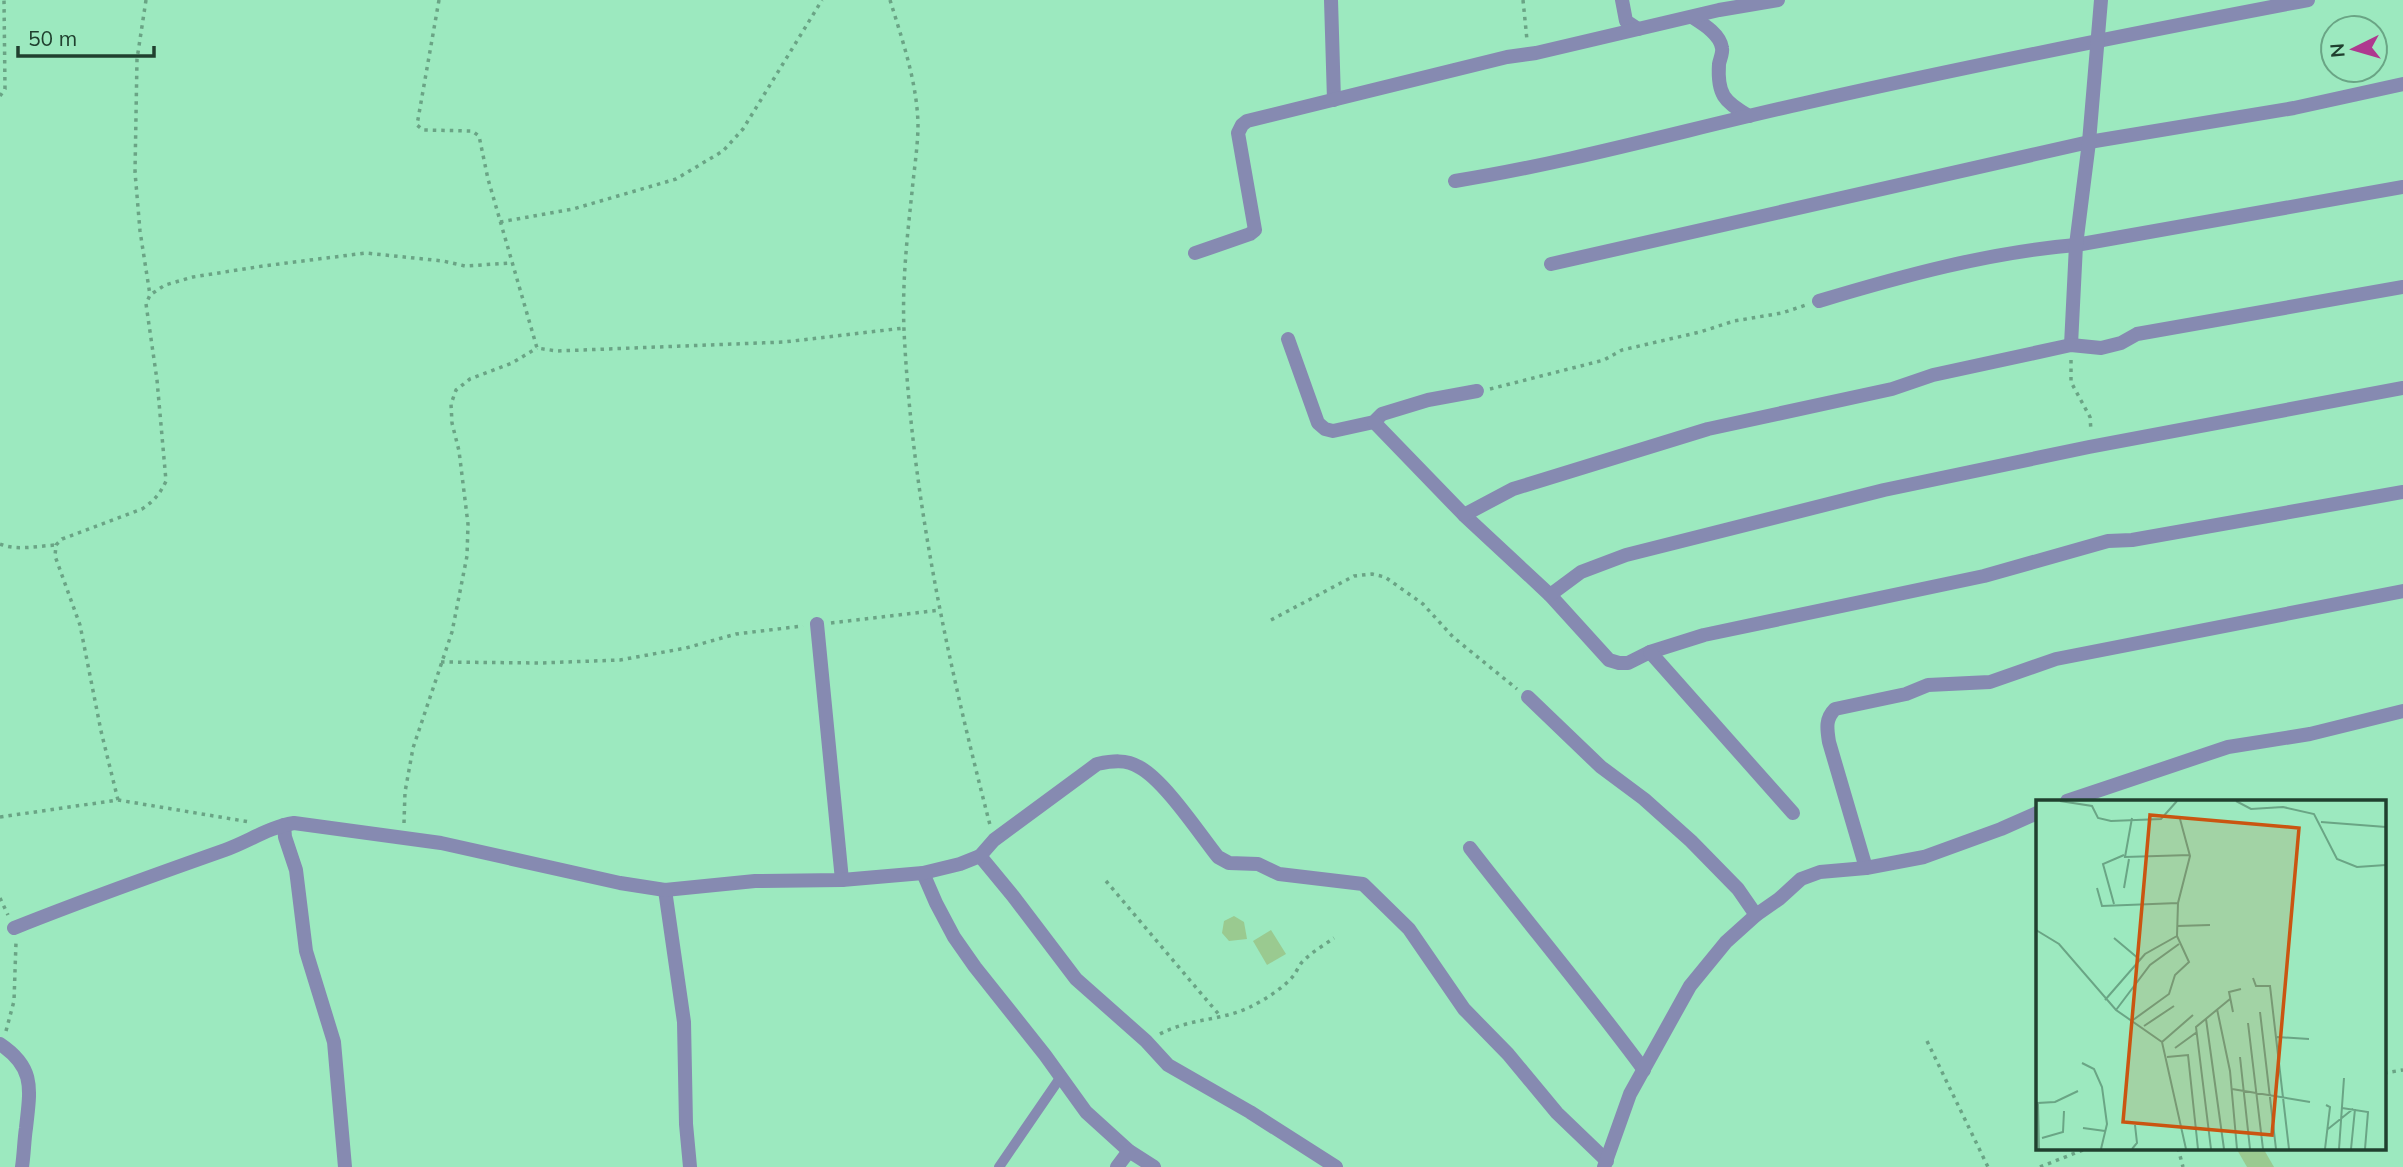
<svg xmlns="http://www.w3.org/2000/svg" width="2403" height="1167" font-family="Mulish,sans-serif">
  <rect width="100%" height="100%" fill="#9ce9bf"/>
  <g fill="#9aca90">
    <path d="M1234,916L1244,922L1247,939L1229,941L1222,933L1224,921Z"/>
    <path d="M1271,930L1286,954L1267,965L1253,941Z"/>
    <path d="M2236,1148H2263L2274,1167H2247Z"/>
  </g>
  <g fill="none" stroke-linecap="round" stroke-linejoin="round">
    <g stroke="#6aa485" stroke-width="3.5" stroke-dasharray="3.5 5" stroke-linecap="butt">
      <path d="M146,0L137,59L135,172L140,231L150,295"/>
      <path d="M439,0L417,125L423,130L472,131L479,136L488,179L537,348L557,351L784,342L904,328"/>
      <path d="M890,0C902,39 917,82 918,124C918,146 914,170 912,192C907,238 902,284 904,330C912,497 948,663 990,825"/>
      <path d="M1523,0L1527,40"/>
      <path d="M0,96L5,89L4,0"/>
      <path d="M500,222L573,209L676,179L723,151L743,129L822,0"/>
      <path d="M2071,360V382L2090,417L2091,431"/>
      <path d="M1490,389L1604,360L1622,350L1700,332L1734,321L1782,313L1806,305"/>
      <path d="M0,544C17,551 37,546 56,545"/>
      <path d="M1271,620L1354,576L1372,574L1385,577L1423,604L1453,637L1517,689"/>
      <path d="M831,623L940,610"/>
      <path d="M441,662L540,663L620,660L686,648L736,634L803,626"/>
      <path d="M118,800L101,731L80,625L55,556L56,545L62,539L142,509C154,501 160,494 166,481L157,380L146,304L150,295L165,285L193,277L263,266L366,253L443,261L465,266L511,263"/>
      <path d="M0,817L118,800L250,822"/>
      <path d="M404,823L405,792L413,748L452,632L467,556L468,524L459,451L452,423L451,404L456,390L470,379L512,363L537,348"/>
      <path d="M1106,881L1221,1017"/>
      <path d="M0,898L8,915"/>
      <path d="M6,1031L14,1001L16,942"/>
      <path d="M1160,1034C1190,1018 1221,1021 1250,1007C1264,1000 1284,988 1294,975C1297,971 1299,965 1303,961C1312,952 1324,945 1334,938"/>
      <path d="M1927,1041L1988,1167"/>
      <path d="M2384,1073L2403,1070"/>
      <path d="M2178,1148L2183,1167"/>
      <path d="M2040,1167L2088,1148"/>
    </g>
    <path stroke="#868ab1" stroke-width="10" d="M999,1167L1060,1078"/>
    <g stroke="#868ab1" stroke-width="14">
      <path d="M1331,0L1334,100"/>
      <path d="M1622,0L1626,21L1638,29"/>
      <path d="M1692,17C1703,24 1720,34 1722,48C1723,53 1720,59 1719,64C1717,94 1724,102 1749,116"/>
      <path d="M1455,181C1573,162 1688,129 1805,103C1972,65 2140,32 2308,0"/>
      <path d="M1195,253L1250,234L1255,230L1238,133L1242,125L1247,121L1507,57L1536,53L1719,10L1778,0"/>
      <path d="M1551,264L2089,142L2294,108L2403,84"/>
      <path d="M1819,301C1902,276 1990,252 2076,245L2403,187"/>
      <path d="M1288,339L1318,423L1325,429L1333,431L1374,422L1382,414L1428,400L1477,391"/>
      <path d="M2071,345L2076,245L2089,142L2101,0"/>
      <path d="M1374,422L1464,515L1550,595L1609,660L1619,663H1628L1650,652L1704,635L1984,576L2108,541L2132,540L2403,492"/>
      <path d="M1464,515L1513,489L1708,429L1892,389L1933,375L2071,345L2101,348L2121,343L2137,334L2403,287"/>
      <path d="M1550,595L1581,572L1626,555L1884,490L2089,447L2403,388"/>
      <path d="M817,624L842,880"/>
      <path d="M1650,652L1793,813"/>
      <path d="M1528,697L1601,767L1644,799L1691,841L1738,889L1756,915"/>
      <path d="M2067,801L2228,747L2310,734L2403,711"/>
      <path d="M284,825L285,837L296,870L306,951L334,1042L345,1167"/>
      <path d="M1470,848C1528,923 1588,994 1644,1070"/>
      <path d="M980,856L1013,896L1076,979L1146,1041L1168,1065L1250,1112L1336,1167"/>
      <path d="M1866,868L1829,742C1827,729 1825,719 1835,709L1906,694L1928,685L1990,682L2056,659L2403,591"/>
      <path d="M923,873L936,903L954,937L975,967L1045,1055L1086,1112L1129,1151L1154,1167"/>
      <path d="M665,890L684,1022L686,1124L690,1167"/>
      <path d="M14,928C84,900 154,875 225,850C248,842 269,827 294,823L441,843L620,883L665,890L755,881L842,880L923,873L960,864L980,856L994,840L1097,764C1112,761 1126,759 1139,767C1164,780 1199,833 1218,857L1229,863L1258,864L1279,874L1363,884L1409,929L1464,1009L1508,1054L1557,1113L1607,1161"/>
      <path d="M0,1044C36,1068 30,1090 26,1128C24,1141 24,1154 22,1167"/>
      <path d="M1117,1167L1129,1151"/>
      <path d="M1604,1167L1630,1094L1690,986L1726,942L1756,915L1779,899L1801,879L1820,872L1866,868L1924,857L2001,829L2037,813"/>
    </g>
  </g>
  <g transform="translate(2036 800)">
    <rect width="350" height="350" fill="#9ce9bf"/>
    <path fill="none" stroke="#6aa585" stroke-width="2" d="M24,1L56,6L62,18L75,21L125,19L141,1M200,1L215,9L247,7L278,14L301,59L321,67L350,65M96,18L89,57L154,55M285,22L350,27M61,88L66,106L142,103M88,88L93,59M78,104L67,64L88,55M141,126L174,125M0,130L23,144L80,210L126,242L150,349M78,138L103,159M217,178L220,186H234L253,349M69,200L109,154L141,136M181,209L194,271L201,349M80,210L114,165L143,144M197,212L193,192L205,189M224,212L240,349M170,219L188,349M97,220L133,194L139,175L153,162L141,136L142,103L154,56L144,19M212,223L227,349M108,226L138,206M241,237L273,239M126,242L157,215M139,248L161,232M131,257L152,255L162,349M204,257L214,349M46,263L58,269L66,287L71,324L65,349M196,289L274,302M306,308L332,312L329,349M47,328L69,331M292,329L317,309M6,338L27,332L28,311M3,349L2,303L19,302L42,291M96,349L101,343L99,325M175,349L160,227L194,199M289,349L294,307L290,305M303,349L308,278M315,349L319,309"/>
    <path fill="#ca5511" fill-opacity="0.15" stroke="#ca5511" stroke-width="3.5" d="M114,15L263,28L236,335L87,322Z"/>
    <rect width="350" height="350" fill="none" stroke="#20402f" stroke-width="3.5"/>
  </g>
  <g transform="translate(2354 49) rotate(265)"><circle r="33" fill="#9ce9bf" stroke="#6aa585" stroke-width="2"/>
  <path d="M0-5L12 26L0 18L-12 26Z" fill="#af388f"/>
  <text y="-10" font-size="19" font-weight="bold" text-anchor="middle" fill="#20402f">N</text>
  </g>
  <path d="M18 46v10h136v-10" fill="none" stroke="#20402f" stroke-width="3.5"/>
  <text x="28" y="46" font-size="21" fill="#20402f" stroke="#9ce9bf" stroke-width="5" paint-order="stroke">50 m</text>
</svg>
